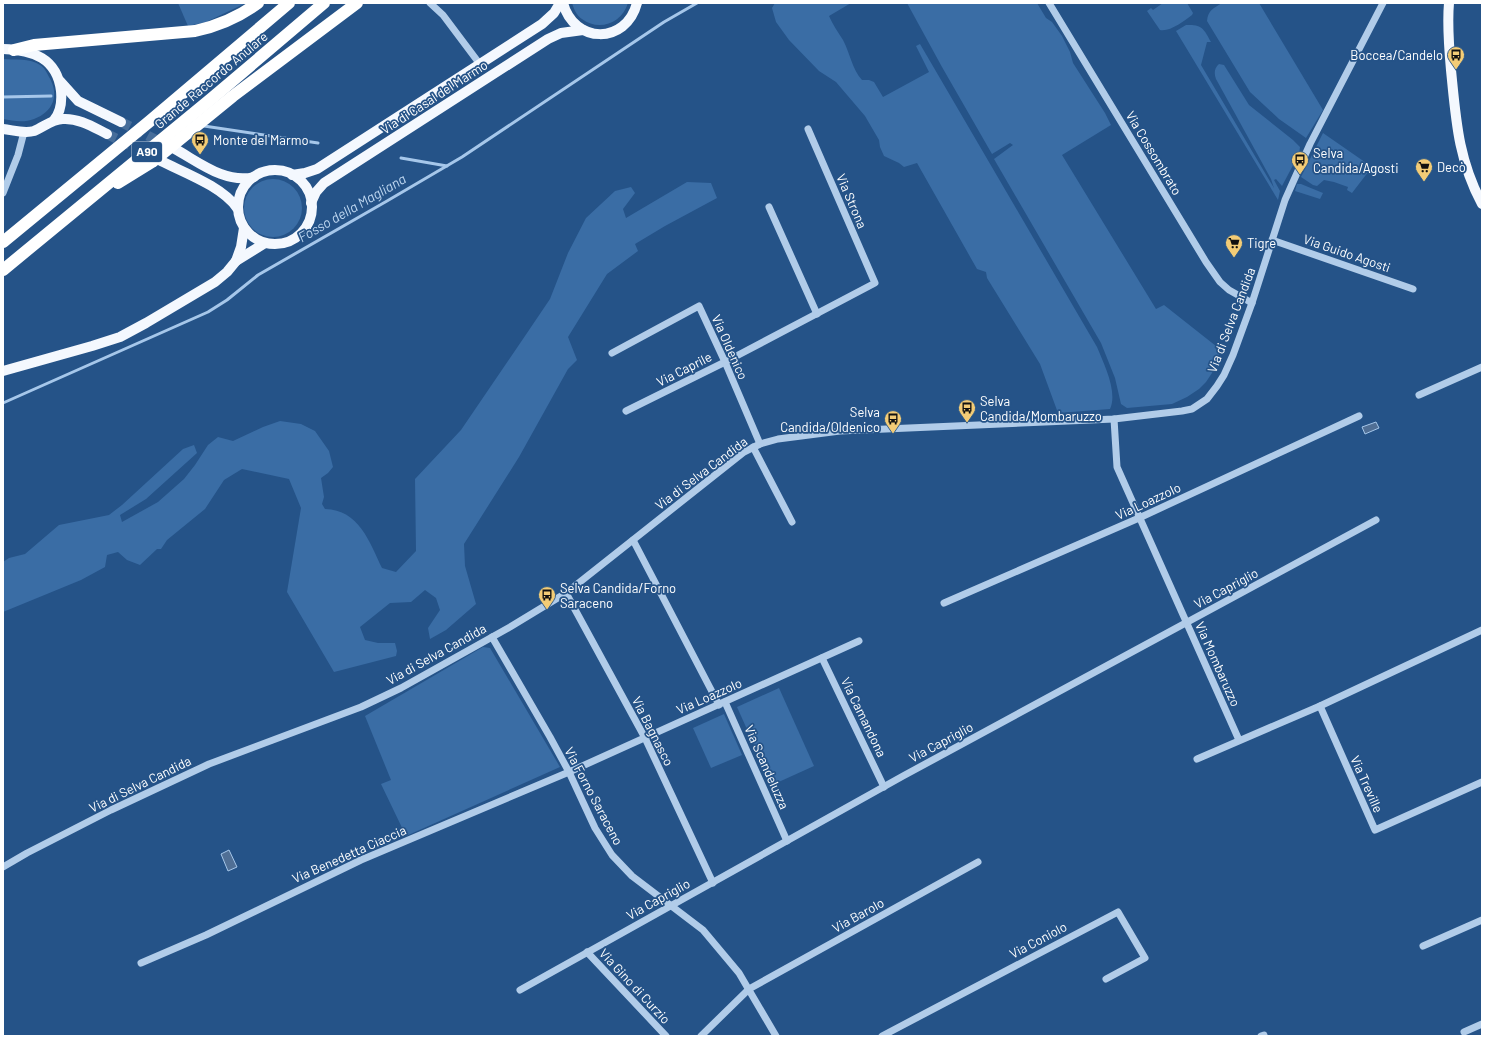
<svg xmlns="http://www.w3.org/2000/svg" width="1485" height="1039" font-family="Barlow,sans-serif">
  <rect width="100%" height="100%" fill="#255388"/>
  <g fill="#3a6da5">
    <path d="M178,3H246L206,22L188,26Z"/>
    <path d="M572,3H628C622,23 599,32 582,19C576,15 574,9 572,3Z"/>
    <path d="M775,3H851L829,16C833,25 838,32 843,40C850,53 852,69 862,80H869L874,82L883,97L929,72L916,46L920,44L1097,347C1104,364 1118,392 1110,409L1058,413L1040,364L987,278L986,272L977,269L917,163L904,167L899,163L884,156L880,147L879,140L865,116L836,82L819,71L789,40L776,22L772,8Z"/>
    <path d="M907,3H1037L1046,18L1052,22L1062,36L1070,52L1073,63L1105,113L1111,125L1062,155L1156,309L1164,305L1221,350L1212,373L1206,382L1199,389L1187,397L1172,404L1127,408L1121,404L1115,378L1101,343L994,159L1013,145L1010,143L992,154L942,67Z"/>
    <path d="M1163,3H1187L1193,13L1192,15C1184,21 1170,32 1160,30L1147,11L1151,8L1153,10Z"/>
    <path d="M1222,3H1259L1323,110L1306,138L1279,119L1250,92L1207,21C1208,10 1214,8 1222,3Z"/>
    <path d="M1186,25C1202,24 1204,29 1211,42H1207L1201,65L1274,188L1271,179L1216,79C1214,74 1214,68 1219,64L1224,65L1249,105L1293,140L1300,147L1299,154L1282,186L1276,179L1274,180L1280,191L1278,200L1176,31Z"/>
    <path d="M3,59C14,60 30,58 40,65C44,67 47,73 49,77C60,95 53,112 34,119C24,123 13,121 3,119Z"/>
    <path d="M1323,133L1372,167L1352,193L1347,190L1348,187L1334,182L1324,180L1317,186L1313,185L1301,177Z"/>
    <circle cx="273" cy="208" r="29"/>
    <path d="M687,182L711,183L717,198L665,226L635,244L638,251L607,274L568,337L577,360L568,369L519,457L464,544L465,566L476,604L446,630L430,639L428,628L440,610L436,598L425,590L411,602L390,603L360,627L365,640L378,643H395L397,651L396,656L334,672L287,592L301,508L289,479L242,469L224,480L205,509L167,540L161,549H157L140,565L127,560L118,552L107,555L105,567L81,580L3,612V562L9,558L25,554L59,525L109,515L122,505L183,449L194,445L197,453L146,499L120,515L122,522L158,502L184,479L195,465L208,445L218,437L233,441L263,427L280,421L301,424L315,431L329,451L333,467L328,473L321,478L324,497L322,504L325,509C359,510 369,541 382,568L396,572L416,551L415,479L461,430L525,336L550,299L568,253L586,218L615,191L631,187L635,193L623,209L626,218Z"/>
    <path d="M1297,184H1301L1323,193L1320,199L1295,191Z"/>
    <path d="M483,647L490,648L560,767L406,836L381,784L391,780L365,716Z"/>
    <path d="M779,688L814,766L772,785L737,707Z"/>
    <path d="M724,714L742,755L711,768L693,728Z"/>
  </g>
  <g fill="#506f95" stroke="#a6c7ea">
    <path d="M1376,422L1379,428L1365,434L1362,427Z"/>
    <path d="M229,850L237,867L228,871L221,854Z"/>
  </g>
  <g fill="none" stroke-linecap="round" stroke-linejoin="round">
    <g stroke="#a6c7ea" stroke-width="3">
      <path d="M3,97L51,96"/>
      <path d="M204,126L318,143"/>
      <path d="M401,158L447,166"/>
      <path d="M3,403L208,312L227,300L258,275L387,201L462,157L664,22L697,3"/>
    </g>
    <g stroke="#466d9a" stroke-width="10" stroke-dasharray="10 5" stroke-linecap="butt">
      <path d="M121,122L164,144"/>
      <path d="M107,134L152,156"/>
    </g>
    <g stroke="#b1cce9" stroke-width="7">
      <path d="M430,3L443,15L479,63"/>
      <path d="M1049,3L1206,262L1220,282L1229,290L1252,303"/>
      <path d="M3,193L18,155L24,132"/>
      <path d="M769,207L817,314"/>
      <path d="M1272,240L1413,289"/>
      <path d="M612,353L699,306L725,362L760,444"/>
      <path d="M1419,395L1482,367"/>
      <path d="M626,411L725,362L875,283L808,129"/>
      <path d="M1114,419L1117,467L1239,740"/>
      <path d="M753,447L792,522"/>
      <path d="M633,540L719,705"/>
      <path d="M566,593L645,738L713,883"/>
      <path d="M944,603L1139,518L1359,416"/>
      <path d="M492,637L550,737L569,772L595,828L612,855L632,876L703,930L739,973L776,1036"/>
      <path d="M822,658L884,787"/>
      <path d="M725,702L787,841"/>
      <path d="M1320,706L1375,830L1482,782"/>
      <path d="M1197,759L1320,706L1482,630"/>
      <path d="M3,867L27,853L111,810L209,764L361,707L401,688L510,627L566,593L744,452L760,444L778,439L840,431L1114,419L1182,411L1192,409L1207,399L1217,386L1224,375L1233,355L1252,303L1285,200L1310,144L1383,3"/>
      <path d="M1423,946L1482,920"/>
      <path d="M587,952L666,1036"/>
      <path d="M141,963L206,935L361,860L569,772L859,641"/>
      <path d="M520,990L903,776L1376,520"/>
      <path d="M1464,1032L1482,1024"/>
      <path d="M701,1036L749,989L978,862"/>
      <path d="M882,1036L1118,912L1145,958L1106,979"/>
      <path d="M1261,1036L1264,1035"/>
    </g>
    <g stroke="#f4f8fe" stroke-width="10">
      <path d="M563,3C574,44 626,45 637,3"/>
      <path d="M1449,3C1447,25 1449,48 1451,70C1456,120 1458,159 1482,204"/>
      <path d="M3,49C33,50 57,58 61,91C62,102 61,112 54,120"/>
      <path d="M60,81L78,101L121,122"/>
      <path d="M3,129C13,130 24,134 34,131C44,127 52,119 63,119C79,118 93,127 107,134"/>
      <path d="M175,149C199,162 225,184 254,177"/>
      <path d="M161,161C185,173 223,187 237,208"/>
      <circle cx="275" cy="207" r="37"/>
      <path d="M292,175L305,173L317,169L542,24L554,13L560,3"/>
      <path d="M311,203L316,192L324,183L548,39L561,33L583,30"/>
      <path d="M236,261L241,247L244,228"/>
      <path d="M3,371L92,346L120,337L146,323L215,282L227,272L236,261L265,243"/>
    </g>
    <g stroke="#fff" stroke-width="12">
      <path d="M14,50L34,45L195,31C218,26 239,17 258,3"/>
      <path d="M118,183L152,162L233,96L357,3"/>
      <path d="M3,242L150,121L289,3"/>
      <path d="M3,270L211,99L324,3"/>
    </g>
  </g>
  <defs>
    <g id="bus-pin" transform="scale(0.9)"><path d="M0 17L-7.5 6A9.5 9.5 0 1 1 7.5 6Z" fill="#f3cc76" stroke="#255388"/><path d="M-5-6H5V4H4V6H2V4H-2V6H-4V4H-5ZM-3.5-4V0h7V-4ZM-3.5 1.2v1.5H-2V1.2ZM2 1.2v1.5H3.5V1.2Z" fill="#111"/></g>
    <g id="supermarket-pin" transform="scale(0.9)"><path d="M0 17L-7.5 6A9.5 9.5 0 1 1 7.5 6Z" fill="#f3cc76" stroke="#255388"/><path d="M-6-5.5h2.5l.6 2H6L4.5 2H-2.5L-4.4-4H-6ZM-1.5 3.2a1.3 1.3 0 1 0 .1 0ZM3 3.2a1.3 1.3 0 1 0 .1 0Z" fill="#111"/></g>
  </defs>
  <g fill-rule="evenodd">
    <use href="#bus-pin" x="1456" y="55"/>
    <use href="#bus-pin" x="200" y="140"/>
    <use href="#bus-pin" x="1300" y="160"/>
    <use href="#supermarket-pin" x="1424" y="167"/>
    <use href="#supermarket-pin" x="1234" y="243"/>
    <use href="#bus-pin" x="967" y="408"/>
    <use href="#bus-pin" x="893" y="419"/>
    <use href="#bus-pin" x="547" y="595"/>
  </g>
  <g text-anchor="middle" stroke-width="3.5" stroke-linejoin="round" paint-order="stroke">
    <rect fill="#255388" stroke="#becbdb" stroke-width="1" x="132" y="142" width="30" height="20" rx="3"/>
    <g font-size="12" font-weight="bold" fill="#fff">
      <text x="147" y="156">A90</text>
    </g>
    <g font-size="13" fill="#fff" stroke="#255388" text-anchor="start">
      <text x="1443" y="60" text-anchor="end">Boccea/Candelo</text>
      <text x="213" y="145">Monte del Marmo</text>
      <text x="1313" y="158">Selva<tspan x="1313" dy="15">Candida/Agosti</tspan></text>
      <text x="1437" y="172">Decò</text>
      <text x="1247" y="248">Tigre</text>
      <text x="980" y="406">Selva<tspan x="980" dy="15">Candida/Mombaruzzo</tspan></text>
      <text x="880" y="417" text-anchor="end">Selva<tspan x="880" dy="15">Candida/Oldenico</tspan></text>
      <text x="560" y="593">Selva Candida/Forno<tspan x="560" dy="15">Saraceno</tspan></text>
    </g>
    <g font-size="13" fill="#fff" stroke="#255388">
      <text transform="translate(211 80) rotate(-40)" y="5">Grande Raccordo Anulare</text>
      <text transform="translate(434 97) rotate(-33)" y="5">Via di Casal del Marmo</text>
      <text transform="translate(1154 153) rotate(59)" y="5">Via Cossombrato</text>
      <text transform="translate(852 201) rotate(67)" y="5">Via Strona</text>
      <text transform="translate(1347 253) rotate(19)" y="5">Via Guido Agosti</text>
      <text transform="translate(1231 320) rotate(-69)" y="5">Via di Selva Candida</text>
      <text transform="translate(730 347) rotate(66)" y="5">Via Oldenico</text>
      <text transform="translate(684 369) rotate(-27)" y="5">Via Caprile</text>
      <text transform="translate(701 473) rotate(-37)" y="5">Via di Selva Candida</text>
      <text transform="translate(1148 501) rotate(-25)" y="5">Via Loazzolo</text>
      <text transform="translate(1226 588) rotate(-28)" y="5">Via Capriglio</text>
      <text transform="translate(436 654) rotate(-29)" y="5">Via di Selva Candida</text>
      <text transform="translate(1218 664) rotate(66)" y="5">Via Mombaruzzo</text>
      <text transform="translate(709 696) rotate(-24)" y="5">Via Loazzolo</text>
      <text transform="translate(864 717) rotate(64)" y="5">Via Camandona</text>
      <text transform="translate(653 731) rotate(63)" y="5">Via Bagnasco</text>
      <text transform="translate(941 742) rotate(-28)" y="5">Via Capriglio</text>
      <text transform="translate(767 767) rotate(66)" y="5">Via Scandeluzza</text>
      <text transform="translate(140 784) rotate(-26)" y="5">Via di Selva Candida</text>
      <text transform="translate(1367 784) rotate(66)" y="5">Via Treville</text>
      <text transform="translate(594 796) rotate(62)" y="5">Via Forno Saraceno</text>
      <text transform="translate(349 854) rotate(-24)" y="5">Via Benedetta Ciaccia</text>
      <text transform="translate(658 899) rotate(-29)" y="5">Via Capriglio</text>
      <text transform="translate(858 915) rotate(-29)" y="5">Via Barolo</text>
      <text transform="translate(1038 940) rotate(-28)" y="5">Via Coniolo</text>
      <text transform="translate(635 986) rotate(47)" y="5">Via Gino di Curzio</text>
    </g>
    <g font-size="14" font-style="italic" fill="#bdd6f0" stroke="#255388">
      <text transform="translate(352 208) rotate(-30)" y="5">Fosso della Magliana</text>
    </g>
  </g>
  <rect width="1485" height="1039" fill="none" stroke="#ffffff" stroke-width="8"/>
</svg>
